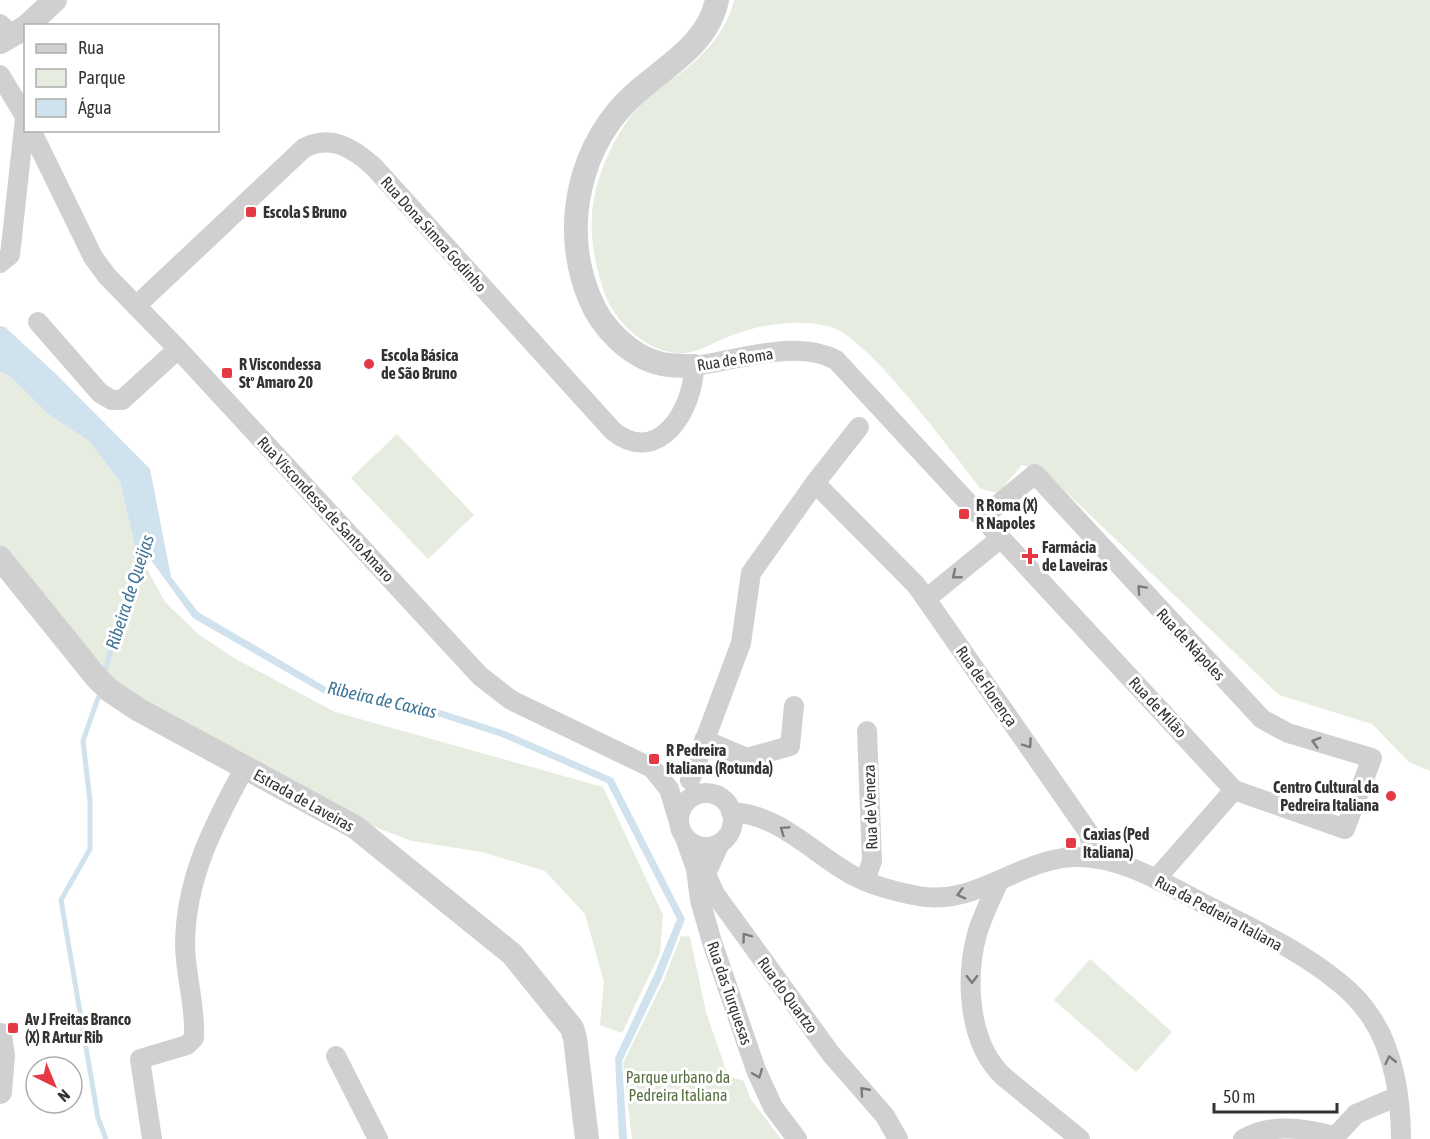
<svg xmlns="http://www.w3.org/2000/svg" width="1430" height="1139" font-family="'Asap Condensed',sans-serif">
  <rect width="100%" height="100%" fill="#fff"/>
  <g fill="#e6ecdf">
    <path d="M734,0H1430V771L1409,762L1372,724L1279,695L1045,472L1022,465L998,493L981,489C953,454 869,338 831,327C800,318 762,324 733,335C720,339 708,347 695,351C656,362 616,326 604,292C593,259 587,223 596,189C606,152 624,119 652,93C660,86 670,81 678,75C703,57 727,31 734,0Z"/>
    <path d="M0,371L12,378L48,414L89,441L120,482L136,549L165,602L198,634L234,658L335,712L603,787L663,915L660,953L622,1033L600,1025L604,982L585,914L545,871L482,852L412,841L364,823L113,687L0,548Z"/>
    <path d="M397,434L474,515L428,559L351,478Z"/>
    <path d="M681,936L690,937L706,1012L728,1076L744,1081L750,1098L781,1139H632L623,1063L663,982Z"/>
    <path d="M1090,959L1172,1032L1136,1072L1054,1000Z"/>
  </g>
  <path fill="#cfe2ee" d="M0,326L5,327L57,375L150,469L171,577L198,612L331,690L410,700L505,731L613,778L685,919L662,978L622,1061L627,1139H619L615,1058L654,975L677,919L607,783L502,737L406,706L330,697L193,618L148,556L136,550L120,482L89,441L48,414L12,378L0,371Z"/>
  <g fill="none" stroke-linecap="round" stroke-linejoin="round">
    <g stroke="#cfe2ee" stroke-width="5">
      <path d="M106,668L124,599L144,547"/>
      <path d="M98,698L83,741L90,801V849L61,900L98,1118L106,1139"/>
    </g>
    <g stroke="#d0d0d0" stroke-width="20">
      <path d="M0,24L13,36"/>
      <path d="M0,75L26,118"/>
      <path d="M31,130L93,257L107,276L178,349L480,676L511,700L652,768L669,789L679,822"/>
      <path d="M0,263L10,255L25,118"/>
      <path d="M136,306L304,148C331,134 353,148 374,167L613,431C659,468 694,408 694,366C735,361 798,338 836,360L1234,790L1345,829L1372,758L1288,733L1262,719L1035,474L983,517"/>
      <path d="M38,322L100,393L112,400H122L178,349"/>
      <path d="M815,483L916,585L926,599"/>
      <path d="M1001,538L926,599L1089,833L1091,845L1088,857"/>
      <path d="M704,740L747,758L790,746L794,706"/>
      <path d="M690,780L741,643L751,573L815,483L859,427"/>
      <circle cx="706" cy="820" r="27"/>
      <path d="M731,812C780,814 813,854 854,876C873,886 897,892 918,896C975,907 1019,859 1074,857C1122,855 1170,887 1212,908C1256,930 1303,952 1341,984C1352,993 1363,1005 1371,1017C1394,1051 1401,1099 1401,1139"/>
      <path d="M685,838L696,869L700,900L712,942L756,1070L773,1107L797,1139"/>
      <path d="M720,843L706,874L715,894L831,1054L885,1116L898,1139"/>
      <path d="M1156,879L1234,790"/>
      <path d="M865,881L872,861L867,731"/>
      <path d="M998,883C991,899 982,917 977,934C965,979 968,1044 1004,1077L1080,1139"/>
      <path d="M336,1056L378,1139"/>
      <path d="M152,1139L140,1059L187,1045L194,1038C196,1006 185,975 185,943C186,877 214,824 245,767"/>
      <path d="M1243,1139C1270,1123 1304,1128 1334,1136"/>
      <path d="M1333,1139L1356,1114L1396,1097"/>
    </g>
    <g stroke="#d0d0d0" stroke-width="24">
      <path d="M27,26L55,0"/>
      <path d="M0,42L26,27"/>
      <path d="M694,366C683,366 672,366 662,364C630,357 602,328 590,299C560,228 579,141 638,91C669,64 708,43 717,0"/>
      <path d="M0,558L96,677L109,690L139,710L355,827L512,954L572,1028L575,1038L587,1139"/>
      <path d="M0,1035L3,1056L0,1092"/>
    </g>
  </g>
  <defs><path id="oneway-chevron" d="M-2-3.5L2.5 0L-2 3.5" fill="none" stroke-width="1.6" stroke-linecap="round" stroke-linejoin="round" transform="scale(1.5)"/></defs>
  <g stroke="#7a7a7a">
    <use href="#oneway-chevron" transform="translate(956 575) rotate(141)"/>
    <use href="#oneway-chevron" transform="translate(1141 589) rotate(-133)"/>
    <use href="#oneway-chevron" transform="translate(1316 742) rotate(-164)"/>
    <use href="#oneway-chevron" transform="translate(1028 744) rotate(55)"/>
    <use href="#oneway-chevron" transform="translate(784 830) rotate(-146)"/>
    <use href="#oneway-chevron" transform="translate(961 894) rotate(165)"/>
    <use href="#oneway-chevron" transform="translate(746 937) rotate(-126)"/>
    <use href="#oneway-chevron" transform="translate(972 979) rotate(89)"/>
    <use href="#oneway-chevron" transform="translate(1390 1060) rotate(-103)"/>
    <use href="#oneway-chevron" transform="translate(758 1074) rotate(68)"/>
    <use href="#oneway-chevron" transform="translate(864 1091) rotate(-132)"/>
  </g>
  <g fill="#e63946" stroke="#fff" stroke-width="2">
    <rect x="245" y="206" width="12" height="12" rx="3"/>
    <circle cx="369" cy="364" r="6"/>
    <rect x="221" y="367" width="12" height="12" rx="3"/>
    <rect x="958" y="508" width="12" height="12" rx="3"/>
    <path d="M1027 547h6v6h6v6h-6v6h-6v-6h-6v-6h6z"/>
    <rect x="648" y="753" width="12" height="12" rx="3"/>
    <circle cx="1391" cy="796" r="6"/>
    <rect x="1065" y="837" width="12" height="12" rx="3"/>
    <rect x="7" y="1022" width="12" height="12" rx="3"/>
  </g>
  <g text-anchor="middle" stroke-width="6" stroke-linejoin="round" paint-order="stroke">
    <g font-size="16" font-weight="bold" fill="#333" stroke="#fff" text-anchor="start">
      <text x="263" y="218">Escola S Bruno</text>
      <text x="381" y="361">Escola Básica<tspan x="381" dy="18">de São Bruno</tspan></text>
      <text x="239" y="370">R Viscondessa<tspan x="239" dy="18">Stº Amaro 20</tspan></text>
      <text x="976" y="511">R Roma (X)<tspan x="976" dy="18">R Napoles</tspan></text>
      <text x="1042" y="553">Farmácia<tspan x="1042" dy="18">de Laveiras</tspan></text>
      <text x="666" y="756">R Pedreira<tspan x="666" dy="18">Italiana (Rotunda)</tspan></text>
      <text x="1379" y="793" text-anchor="end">Centro Cultural da<tspan x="1379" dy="18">Pedreira Italiana</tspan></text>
      <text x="1083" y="840">Caxias (Ped<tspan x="1083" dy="18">Italiana)</tspan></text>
      <text x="25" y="1025">Av J Freitas Branco<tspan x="25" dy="18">(X) R Artur Rib</tspan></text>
    </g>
    <g font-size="16" fill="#333" stroke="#fff">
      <text transform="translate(434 234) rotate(48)" y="6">Rua Dona Simoa Godinho</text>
      <text transform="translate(735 359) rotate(-9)" y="6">Rua de Roma</text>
      <text transform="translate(326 509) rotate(47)" y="6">Rua Viscondessa de Santo Amaro</text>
      <text transform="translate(1191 644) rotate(47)" y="6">Rua de Nápoles</text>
      <text transform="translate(987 686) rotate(55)" y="6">Rua de Florença</text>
      <text transform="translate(1158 707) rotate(47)" y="6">Rua de Milão</text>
      <text transform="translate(304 800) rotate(29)" y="6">Estrada de Laveiras</text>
      <text transform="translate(870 807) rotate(-92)" y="6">Rua de Veneza</text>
      <text transform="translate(1219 913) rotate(28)" y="6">Rua da Pedreira Italiana</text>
      <text transform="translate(730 993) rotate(71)" y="6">Rua das Turquesas</text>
      <text transform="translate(788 995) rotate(54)" y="6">Rua do Quartzo</text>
    </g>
    <g font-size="16" fill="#56703f" stroke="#fff">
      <text x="678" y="1083">Parque urbano da<tspan x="678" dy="18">Pedreira Italiana</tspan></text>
    </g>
    <g font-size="18" font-style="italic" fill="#3f7597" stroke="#fff">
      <text transform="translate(130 592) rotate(-72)" y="6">Ribeira de Queijas</text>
      <text transform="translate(382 700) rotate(13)" y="6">Ribeira de Caxias</text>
    </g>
  </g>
  <rect x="24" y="24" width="195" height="108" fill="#ffffff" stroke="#adadad" stroke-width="1.5"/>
  <rect x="36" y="44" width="30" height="9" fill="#d0d0d0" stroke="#adadad" stroke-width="1.5"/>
  <text x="78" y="54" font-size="18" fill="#333333">Rua</text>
  <rect x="36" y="69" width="30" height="18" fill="#e6ecdf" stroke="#adadad" stroke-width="1.5"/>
  <text x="78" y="84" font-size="18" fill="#333333">Parque</text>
  <rect x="36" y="99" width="30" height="18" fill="#cfe2ee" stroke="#adadad" stroke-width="1.5"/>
  <text x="78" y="114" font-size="18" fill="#333333">Água</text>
  <g transform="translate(54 1085) rotate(137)"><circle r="28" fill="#ffffff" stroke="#adadad" stroke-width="1.5"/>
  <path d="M0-4.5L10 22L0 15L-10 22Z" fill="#e63946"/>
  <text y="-9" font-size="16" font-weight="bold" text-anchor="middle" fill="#333333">N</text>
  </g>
  <path d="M1214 1103v9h123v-9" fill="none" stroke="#333333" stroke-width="3"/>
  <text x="1223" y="1103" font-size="18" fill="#333333" stroke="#ffffff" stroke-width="4.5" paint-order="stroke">50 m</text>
</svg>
